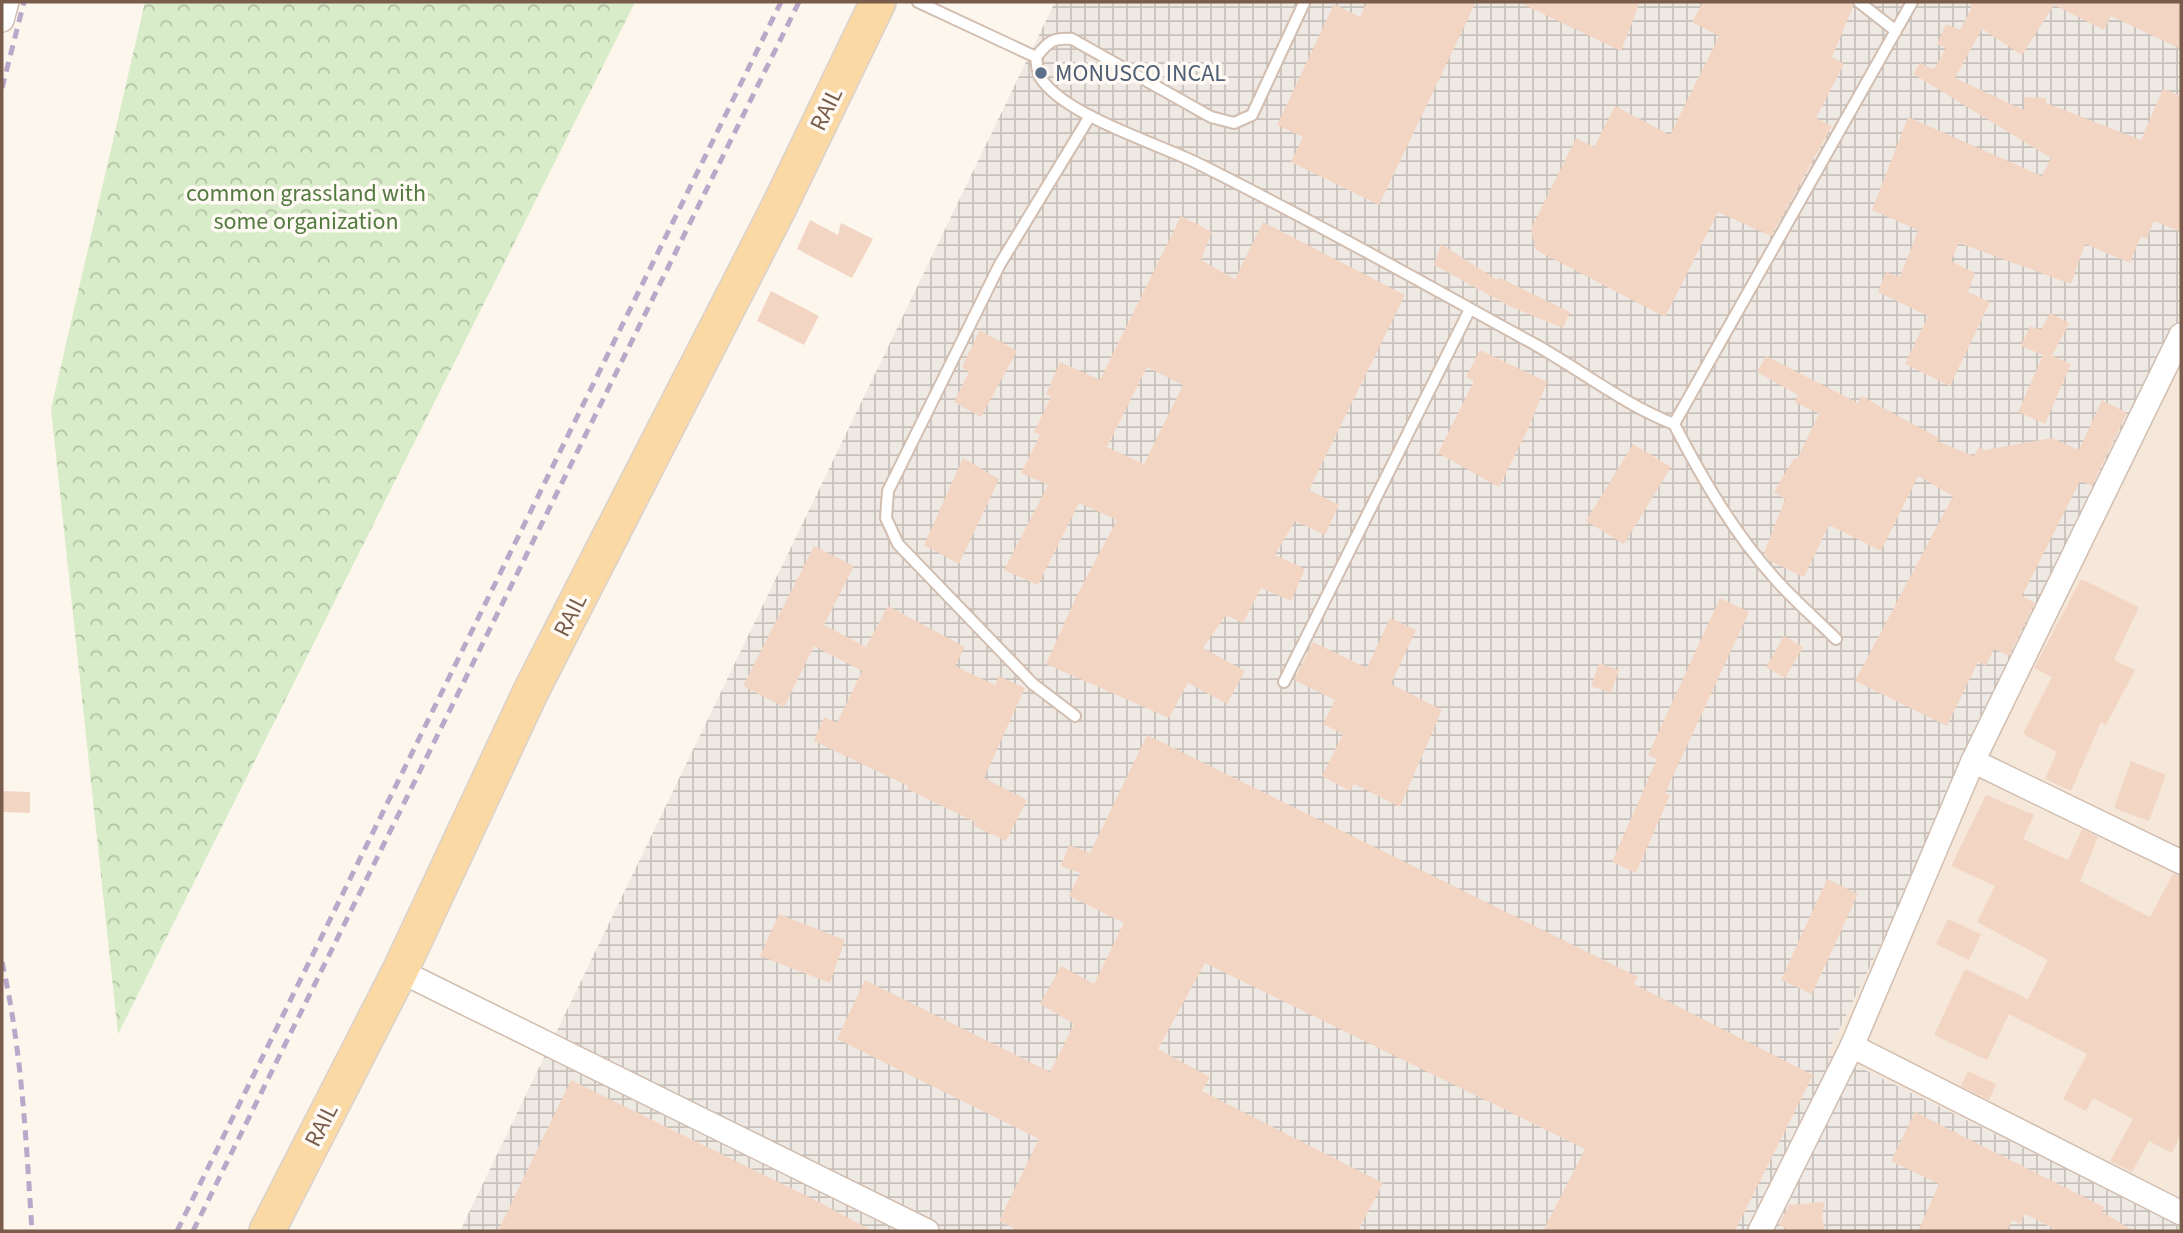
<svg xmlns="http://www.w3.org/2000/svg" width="2183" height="1233" font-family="'Source Sans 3',sans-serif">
  <defs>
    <pattern id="industrial-grid" width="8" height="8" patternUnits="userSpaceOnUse" patternTransform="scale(1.75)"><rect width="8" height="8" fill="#efe9e4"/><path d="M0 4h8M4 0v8" fill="none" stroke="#c7c0bb"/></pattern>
    <pattern id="forest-crowns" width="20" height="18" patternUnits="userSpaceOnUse" patternTransform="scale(1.75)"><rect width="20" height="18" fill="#d8ecc9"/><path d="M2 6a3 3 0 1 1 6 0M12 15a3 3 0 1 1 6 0" fill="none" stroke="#b4c2a5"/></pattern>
  </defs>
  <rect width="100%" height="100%" fill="#fdf6ec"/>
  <path fill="#f5e8da" d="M2181,332V1225L1828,1052Z"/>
  <path fill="url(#industrial-grid)" d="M1055,2H2181V332L1828,1052L2181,1225V1231H460Z"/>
  <path fill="url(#forest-crowns)" d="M145,2H635L118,1034L51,409Z"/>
  <g fill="#f3d5c3" fill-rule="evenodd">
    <path d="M1367,2H1476L1379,205L1291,162L1303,137L1277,125L1334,4L1360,17Z"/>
    <path d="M1518,2H1640L1621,51Z"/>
    <path d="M1703,2H1851L1853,7L1832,57L1844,64L1816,118L1832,126L1771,236L1718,212L1665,317L1536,250L1531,229L1576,138L1594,147L1615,106L1670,135L1719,36L1692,22Z"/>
    <path d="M1971,2H2181V49L2111,16L2104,30L2054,5L2022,55L1982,29L1955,78L2024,110V97L2046,98V103L2141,140L2163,89L2181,96V232L2154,221L2147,239L2141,236L2130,263L2085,244L2071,284L1959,243L1951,261L1975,273L1968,292L1990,302L1950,386L1905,364L1928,316L1878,292L1886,272L1900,277L1918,230L1872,210L1908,117L2042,176L2051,158L1913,74L1920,63L1934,69L1946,48L1937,44L1946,24L1960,30L1971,9Z"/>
    <path d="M1181,216L1212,232L1201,260L1235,279L1263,222L1405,295L1309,490L1339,505L1325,535L1295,521L1275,555L1305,569L1291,601L1261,588L1243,623L1226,615L1203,648L1245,671L1227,704L1188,683L1169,718L1046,664L1076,597L1117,520L1079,503L1038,585L1004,570L1048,485L1021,473L1040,435L1034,432L1051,397L1046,394L1060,362L1100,380ZM1147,367L1183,385L1144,464L1107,447Z"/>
    <path d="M810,220L838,235L841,223L873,239L852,278L797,249Z"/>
    <path d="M1441,244L1497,280L1498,277L1570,312L1563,328L1511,307L1434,265Z"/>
    <path d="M771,291L819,316L804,345L757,321Z"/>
    <path d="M2050,313L2069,323L2052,356L2071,364L2045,424L2018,412L2043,355L2021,346L2030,326L2041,330Z"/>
    <path d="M980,330L1017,351L981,417L954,402L969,372L962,367Z"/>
    <path d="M1480,350L1547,382L1529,427L1499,487L1438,453L1474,381L1466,377Z"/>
    <path d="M1766,356L1858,403L1861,396L1939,438L1937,441L1974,456L1979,447L1985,450L2052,438L2079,450L2102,400L2127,413L2092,486L2080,481L2022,596L2035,603L2009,656L1994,649L1986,666L1978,662L1947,726L1855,681L1953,496L1918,476L1881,551L1829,525L1804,577L1770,561L1764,553L1785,499L1774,492L1794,458L1797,459L1819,414L1795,402L1798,395L1757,372Z"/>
    <path d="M1633,444L1671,467L1624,544L1586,521Z"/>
    <path d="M963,458L999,479L959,564L924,545Z"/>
    <path d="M814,546L854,566L824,625L866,647L888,606L965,647L955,666L995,685L999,676L1025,688L984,778L1027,800L1006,841L974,826L975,822L907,789L908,786L814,741L824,717L837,723L862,671L814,646L784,707L743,686Z"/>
    <path d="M2081,579L2139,607L2114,660L2135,670L2106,725L2101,722L2071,791L2045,779L2057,752L2023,734L2052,677L2034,668Z"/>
    <path d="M1720,598L1749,612L1665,793L1670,795L1636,873L1612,862L1657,759L1648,755Z"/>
    <path d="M1390,618L1416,630L1391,684L1442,710L1400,807L1354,784L1350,791L1322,776L1343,734L1323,724L1335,700L1294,680L1313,642L1367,668Z"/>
    <path d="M1784,636L1803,647L1785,678L1766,667Z"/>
    <path d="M1599,663L1619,670L1611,693L1591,686Z"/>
    <path d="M1147,735L1638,977L1634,984L1813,1075L1735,1231H1543L1585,1149L1205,963L1158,1049L1210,1077L1202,1091L1383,1183L1358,1231H1019L999,1221L1039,1139L837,1039L865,980L1050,1072L1074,1024L1040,1004L1061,966L1094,984L1124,923L1069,896L1080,873L1061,866L1069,845L1090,853Z"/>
    <path d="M2131,761L2166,775L2149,821L2114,808Z"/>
    <path d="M2,791L30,792V813L2,812Z"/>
    <path d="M1986,795L2034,815L2023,839L2068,860L2082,829L2098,837L2080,881L2150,917L2173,874L2181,876V1134L2172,1153L2149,1141L2132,1172L2110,1161L2133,1119L2093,1098L2086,1111L2063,1099L2087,1054L2009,1014L1987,1060L1934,1035L1965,969L2028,999L2048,960L1977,922L1995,886L1951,866Z"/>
    <path d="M1827,879L1858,894L1812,994L1781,980Z"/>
    <path d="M779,914L845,940L830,983L760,956Z"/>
    <path d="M1948,919L1981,934L1969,960L1936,944Z"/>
    <path d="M1968,1071L1996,1084L1989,1100L1961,1086Z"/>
    <path d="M571,1080L813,1199L873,1231H498Z"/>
    <path d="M1915,1112L2104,1207L2102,1212L2134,1231H2058L2025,1214L2020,1224L2012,1220L2007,1231H1918L1939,1184L1891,1161Z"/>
    <path d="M1825,1202L1822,1216L1825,1231H1790L1779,1225L1789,1205Z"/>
  </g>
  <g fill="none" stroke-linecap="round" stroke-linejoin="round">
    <g stroke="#d1beb0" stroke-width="14">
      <g id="lane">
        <path d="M918,2L1036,57"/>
        <path d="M1859,2L1896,31"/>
        <path d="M1304,3L1252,115L1234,123L1211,117L1072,39C1053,37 1048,42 1036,57C1037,63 1037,72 1040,77C1064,116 1160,144 1201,165C1315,222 1425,284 1536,345C1582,371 1625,405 1674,424C1703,480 1735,535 1778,582C1796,602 1817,620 1836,639"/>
        <path d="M1674,424L1912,2"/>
        <path d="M1284,682L1470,309"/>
        <path d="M1075,716L1033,684L898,544L886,518L888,491L1000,264L1090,116"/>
      </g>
    </g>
    <g stroke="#d1beb0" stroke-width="26">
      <g id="street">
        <path d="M2,20L7,2"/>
        <path d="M1973,761L2181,862"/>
        <path d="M400,971L927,1231"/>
        <path d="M1852,1046L2181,1213"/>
        <path d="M1760,1231L1852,1046L1973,761L2181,335"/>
      </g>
    </g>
    <g stroke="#dad1cd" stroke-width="38">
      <path id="primary" d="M267,1231L400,971L531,691L778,209L878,2"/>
    </g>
    <use href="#lane" stroke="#fff" stroke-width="10"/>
    <use href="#street" stroke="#fff" stroke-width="23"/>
    <use href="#primary" stroke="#fbd9a5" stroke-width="35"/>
    <g stroke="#b9a8c9" stroke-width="5" stroke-dasharray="10 7" stroke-linecap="butt">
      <path d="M2,88L24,2"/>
      <path d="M2,962C22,1050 26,1141 32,1231"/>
      <path d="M177,1231L781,2"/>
      <path d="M193,1231L799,2"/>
    </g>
  </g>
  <circle fill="#5c6f8a" stroke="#fffaf3" stroke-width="2.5" cx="1041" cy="73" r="7"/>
  <g text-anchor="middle" stroke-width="7" stroke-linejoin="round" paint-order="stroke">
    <g font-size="24" fill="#4e5e75" stroke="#fffaf3" text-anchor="start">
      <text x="1055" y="81">MONUSCO INCAL</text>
    </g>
    <g font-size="24" fill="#7a5c4d" stroke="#fffaf3">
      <text transform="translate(826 109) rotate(-64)" y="8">RAIL</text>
      <text transform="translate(570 615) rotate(-63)" y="8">RAIL</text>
      <text transform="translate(321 1125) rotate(-63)" y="8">RAIL</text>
    </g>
    <g font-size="24" fill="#537a41" stroke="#fffaf3">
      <text x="306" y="201">common grassland with<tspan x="306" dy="28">some organization</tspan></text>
    </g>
  </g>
  <rect width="2183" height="1233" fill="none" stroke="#7a5c4d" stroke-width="7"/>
</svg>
